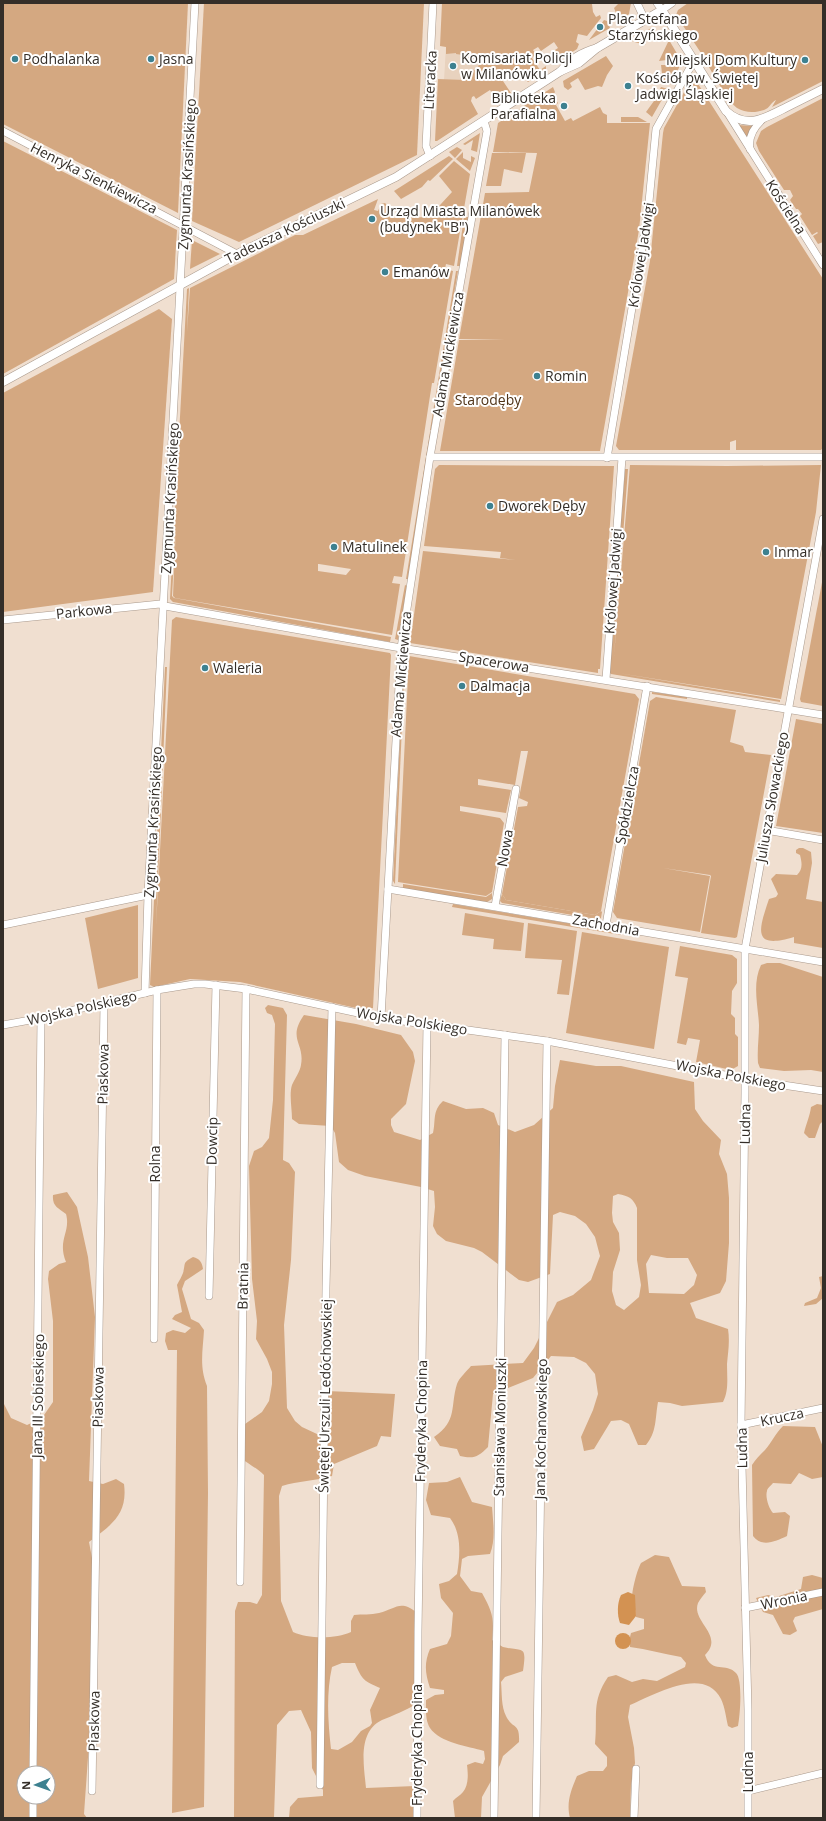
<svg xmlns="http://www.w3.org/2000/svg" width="826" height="1821" font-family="'Open Sans',sans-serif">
  <rect width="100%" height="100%" fill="#f0dfd0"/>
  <path fill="#e8d2be" d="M446,47L489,52L471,81L444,80Z"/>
  <g fill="#d4a881" fill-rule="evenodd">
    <path d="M3,3H188L178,213L3,124Z"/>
    <path d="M204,3H424L417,155L239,242L192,221Z"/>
    <path d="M442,3H594L592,4L593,12L596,17L600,15L601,18L587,36L578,34L576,42L579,44L577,49L563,58L559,57L555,50L558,48L554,42L541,51L538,47L533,50L536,54L532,58L540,70L546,66V70L528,82L521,75L518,77L515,72L503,81L511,93L503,99L501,96L496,99L490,90L476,99L474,96L472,97L471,101L478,114L437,141H435L438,79L465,80L472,69L477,71L480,60L468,58V62H464L463,55L456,54V53L446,54V47L440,46Z"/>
    <path d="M619,3H631L629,14L621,21L617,15L619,11L616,13L614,8Z"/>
    <path d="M688,3H823V81L772,107L776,100C771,102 770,108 764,110C755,113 745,113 737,108C727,100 712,72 705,60L707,59L703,53H701L676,15L678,10Z"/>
    <path d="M604,20L607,21L610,28L589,40Z"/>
    <path d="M651,28L653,29L645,45L631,41Z"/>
    <path d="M669,40L682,62L670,85L663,82L661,65H675L677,60L674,59L659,61Z"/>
    <path d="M606,56L613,66L607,75L602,87L598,86L585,90L578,78L570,83L572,87L568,90L564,87L563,81Z"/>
    <path d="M693,76L823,279V448L821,450H736V440L730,442V450H619L616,446L650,261L663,133L664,128Z"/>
    <path d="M553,87L555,92L553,96L558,103L556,105L565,121L571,118L573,121L600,107L603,113L607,115V123H650L639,230L600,451H440L459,340H505L459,339L485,193L529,192L537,153L493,152L498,123Z"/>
    <path d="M661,87L668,89L652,117L646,112L654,101Z"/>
    <path d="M823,98V242L818,244L813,236L818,233L817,232L812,235L800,216L802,214L798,209H796L790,200L793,196L790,190H784L759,151L756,143L761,131L767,127Z"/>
    <path d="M621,117H638L647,122H621Z"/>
    <path d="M738,125L752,126L747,139Z"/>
    <path d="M480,133L477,152L471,150L473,140L465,145L463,144Z"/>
    <path d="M3,141L177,230L174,279L3,374Z"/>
    <path d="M457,147L462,150L455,158L449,152Z"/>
    <path d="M463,152V158L471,162V156L475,158L470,171L456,159Z"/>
    <path d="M492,153H526L522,173L504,169L501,186H486Z"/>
    <path d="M449,156L453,159L430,181L428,180L422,187L401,199L394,191Z"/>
    <path d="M454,161L470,174L454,266L446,264L445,269L453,271L434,383H432L402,577L394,576L392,583L400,584L392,635L175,598L173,596L176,524L172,596L174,598L391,637L390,642L173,602L170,599L187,289L189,288L187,332L190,288L295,235H303L378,199L374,210L378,211L381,204L385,203L388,206L393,218L429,217L452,192L439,176ZM318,564H319L351,569L346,575L318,571Z"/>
    <path d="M464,217H469L460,266H457Z"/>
    <path d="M192,240L220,254L190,269Z"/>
    <path d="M456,271H458L431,430H430Z"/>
    <path d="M159,309L172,319L153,592L3,612V393Z"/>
    <path d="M430,432H431L408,579H406Z"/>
    <path d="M439,465L614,466L600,669H598V673L410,643L423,551L516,560L500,558L501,552L424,546L435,469Z"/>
    <path d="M630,465L727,466L821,465L816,512L781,699L618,673L780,700V702L611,674L609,672L625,469H628L614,656Z"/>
    <path d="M823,577V706L801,702L800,699Z"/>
    <path d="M405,585L407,586L398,640L395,639Z"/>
    <path d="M176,617L390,653L391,655L373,1008L365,1010L240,982L190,979L154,987L150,985L165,667H167L156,927L172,620Z"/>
    <path d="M409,656L635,694L639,699L601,911L595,915L506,900L502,894L518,807L527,806L528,802L519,798L528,751H521L515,785L478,779V785L511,790L506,813L460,806V811L500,818L504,823L492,892L486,896L398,882Z"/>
    <path d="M404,657L405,658L395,884L393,881Z"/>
    <path d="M652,692L687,697V699L652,694Z"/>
    <path d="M656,697L736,710L730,742L743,746L745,752L771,755L737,937L735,938L701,933L711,876L710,875L663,868L710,876L700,932L617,918L613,912L650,701Z"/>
    <path d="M796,719L823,724V833L776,826Z"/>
    <path d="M799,848H803L811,852L812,863L806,899L823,902V948L794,943V937C751,950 759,929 769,899L776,897L778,894L771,879L776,874L797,875C803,869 802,863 800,855L796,853V850Z"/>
    <path d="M403,884L486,897L492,893V899L487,902L403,889Z"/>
    <path d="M502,894L506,900L595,915L601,911L602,912L601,918L596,919L502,903L500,901Z"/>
    <path d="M453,904L621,932V935L452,907Z"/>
    <path d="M138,905V978L98,989L85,918Z"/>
    <path d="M465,913L524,923L521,951L493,949L494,939L462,935Z"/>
    <path d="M528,923L577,931L569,995L557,994L562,960L525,958Z"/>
    <path d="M582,932L669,947L654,1049L566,1033Z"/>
    <path d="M680,946L732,955L737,959V983L732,991L731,1014L735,1018V1034L738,1037V1066L731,1070L696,1062L700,1040L688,1038L686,1045L677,1043L688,978L675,976Z"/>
    <path d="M767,963H780L823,977V1072L811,1070L784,1071L760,1068L758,1063C757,1050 759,1038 759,1025C758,1005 752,984 761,965Z"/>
    <path d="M268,1005L283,1008L287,1015L283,1160L289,1163L295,1172L291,1260L284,1325L287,1408L295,1421L302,1427L317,1434L327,1436V1391L395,1394L391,1437L381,1436L377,1446L334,1464L332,1476C315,1481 298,1481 282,1486L279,1496L281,1601L293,1632C308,1639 336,1639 351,1632V1621L354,1615C362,1614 371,1615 379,1613C396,1609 400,1599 417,1613L416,1704C405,1711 394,1715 382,1720C357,1732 364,1766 366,1788L415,1786L414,1818H289L290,1807L298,1798L323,1796V1790L312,1768L311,1732L301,1710L289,1711L277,1725L274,1818H234L235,1611L238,1602H250L257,1604L262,1595L264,1475C257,1468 248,1464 241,1458L245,1424L262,1412L269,1401L272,1384V1372L267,1359L256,1339L257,1321L252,1279L249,1166L254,1151L262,1147L269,1138L273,1100L275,1024L272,1015L267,1013L265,1008ZM342,1663H355C362,1680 364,1681 380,1688L370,1710L372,1723L370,1726L361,1731L352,1742L338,1750L331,1749C328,1722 326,1694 332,1667Z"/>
    <path d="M304,1015L356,1024L401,1035L413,1052L415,1061L406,1104L391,1119V1125L394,1132L420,1140L433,1133C436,1121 432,1111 443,1101L466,1109L483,1108L494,1113L498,1125L515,1132L534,1125L553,1108L555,1086L560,1060L596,1066H621L694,1082L695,1109L703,1121L721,1140L719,1154L727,1174L729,1198V1243L726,1281L720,1293L690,1303L696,1318L728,1329C730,1342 728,1352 727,1364C727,1378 729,1390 723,1402L682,1406L670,1403L658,1402C655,1418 657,1432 646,1445H638L629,1424L621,1420L611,1421L594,1449L584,1451L581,1437L593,1410L598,1394L595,1374L586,1363L574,1357L551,1356L533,1378L493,1394L488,1447C478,1457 474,1459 460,1456L457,1449L440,1446L434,1437C458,1421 450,1406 457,1384C459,1378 467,1371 471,1366L523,1363L534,1348L557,1302L573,1295L591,1280L600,1256L595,1237L586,1224L575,1216L560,1212L553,1215L550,1274L528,1282L519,1280L482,1252L474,1248L446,1241L437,1234L433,1226L435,1207L434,1191L421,1187L365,1176L348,1170L339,1162L335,1133L331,1126L299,1124L292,1119C292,1109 289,1094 292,1085C295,1078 300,1072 301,1065C305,1043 287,1039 304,1015ZM618,1194C629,1196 633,1198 637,1208V1260L641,1285L639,1297L624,1310L616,1305L612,1291L613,1272L620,1250L619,1233L613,1222L612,1213L613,1196ZM651,1255L667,1258H688L697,1275L694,1285L684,1294L649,1293L646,1264Z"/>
    <path d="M817,1104L823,1105V1121L820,1124L815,1138H809L804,1133C806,1124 810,1116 811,1107Z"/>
    <path d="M67,1192L77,1207L88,1257L95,1317L89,1481L103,1484L116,1479L124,1484C128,1515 111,1525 89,1542L92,1558L91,1715L84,1814L87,1818H3V1402L11,1418L27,1425L42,1418L53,1402V1321L48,1279L49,1271L59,1264L66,1262C57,1240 71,1232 66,1214C58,1208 52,1206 53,1195ZM24,1773H48V1797H24Z"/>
    <path d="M193,1257C200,1259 202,1262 203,1269L185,1281L182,1289L191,1319L199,1323L204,1330C203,1350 199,1366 207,1386L208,1493L204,1807L172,1813L177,1350H168L165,1341L166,1333L173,1330L185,1333L191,1328L172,1319L175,1315L182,1312L177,1285C179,1281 182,1276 183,1273C186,1263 182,1263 193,1257Z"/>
    <path d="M823,1276V1298L816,1304L804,1306L805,1303L817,1298L821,1288L819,1277Z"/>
    <path d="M783,1426L815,1427L823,1447V1477L812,1479L799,1473L791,1484L773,1483C771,1486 767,1488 767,1491C765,1497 769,1509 773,1513L785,1512L790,1516L787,1536C776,1541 762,1548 753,1536L752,1465C756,1459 760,1455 765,1450C772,1442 775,1434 783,1426Z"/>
    <path d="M460,1477L472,1502L492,1507C493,1522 496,1539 490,1554L468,1556L462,1559L460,1576L471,1591L482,1593C493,1613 494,1618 492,1640C495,1642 499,1645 503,1647C523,1652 527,1644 523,1671L505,1677L501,1682C502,1692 501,1707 506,1716C513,1730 520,1722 519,1742L503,1756L500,1765L482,1797L481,1818H455L453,1801C456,1797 460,1796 463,1792C469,1785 468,1773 467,1765L475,1762L483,1764L485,1759L484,1751C468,1746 440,1743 430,1728C425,1720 426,1709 426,1700L435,1695L444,1694V1690L430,1688C425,1673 424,1663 430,1649L447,1644L451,1636L453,1613L441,1598L439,1584L449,1581L457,1574C460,1555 462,1534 450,1518L431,1515L426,1500L429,1483L447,1482Z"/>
    <path d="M655,1555L669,1557L682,1586L705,1587L706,1592C703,1596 700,1599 698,1603C691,1622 725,1635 705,1655C712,1674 726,1662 736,1673C743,1680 740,1716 738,1726L732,1728L728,1726C726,1718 725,1707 721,1699C704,1665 654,1695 630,1705L628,1717L634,1748L635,1763L631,1784L630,1818H570C566,1803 571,1790 577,1776L589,1771H603L607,1766V1757L595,1744C598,1715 591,1702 608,1677L616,1675L632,1682L643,1679L657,1681L685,1667L686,1663L681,1657C664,1654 647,1649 630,1647L629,1641L631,1633L644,1629V1619L636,1617C636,1609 633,1605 632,1598C632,1590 637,1570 641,1563Z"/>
    <path d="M812,1575L823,1578V1609L795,1617L793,1621L797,1631L790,1635L783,1634L773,1615L763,1612L756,1598L768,1595L776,1597L801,1589L803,1577Z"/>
  </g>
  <g fill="#d39252">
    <path d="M628,1592L635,1595L636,1616L629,1625L620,1623C617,1615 617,1603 621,1595Z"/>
    <circle cx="623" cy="1641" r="8"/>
  </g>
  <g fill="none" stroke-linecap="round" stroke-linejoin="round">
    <g stroke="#a9998c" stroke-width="8">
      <g id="minor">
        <path d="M637,3L645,20"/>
        <path d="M657,3L662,10L672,3"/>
        <path d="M727,112L823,265"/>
        <path d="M3,131L237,254"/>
        <path d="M750,149C748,137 754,127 763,119"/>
        <path d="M430,156L426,146L433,3"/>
        <path d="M430,457H823"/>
        <path d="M607,458L648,212L656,129L691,66L696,62"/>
        <path d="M3,620L160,604L165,606L401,648L823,715"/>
        <path d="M606,679L622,458"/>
        <path d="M766,830L823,840"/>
        <path d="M388,889L823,962"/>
        <path d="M495,906L516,789"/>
        <path d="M3,925L148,895"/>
        <path d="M606,925L647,686"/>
        <path d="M145,993L148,895L195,3"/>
        <path d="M381,1018L401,648L430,457L487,131L484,121"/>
        <path d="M3,1025L41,1018L157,990L194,984H205L246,989L381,1018L547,1041L756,1081L823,1091"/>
        <path d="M209,1296L216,985"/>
        <path d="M154,1339L157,990"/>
        <path d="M741,1425L823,1408"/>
        <path d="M240,1582L246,989"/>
        <path d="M745,1608L823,1592"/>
        <path d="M33,1773L41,1018"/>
        <path d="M320,1785L326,1288L332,1007"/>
        <path d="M92,1791L104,1004"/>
        <path d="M748,1791L823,1773"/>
        <path d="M33,1818V1797"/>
        <path d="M417,1818L418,1632L427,1024"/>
        <path d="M494,1818L505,1035"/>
        <path d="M536,1818L547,1041"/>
        <path d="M634,1818L636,1769"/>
        <path d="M748,1818V1710L741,1425L745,1093V949L823,519"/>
      </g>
    </g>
    <g stroke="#a9998c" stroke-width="9">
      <g id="tertiary">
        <path d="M561,71L579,63L597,48L662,10L726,111C747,130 765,118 787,107C799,101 811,95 823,89"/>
        <path d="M3,382L237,254L396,177L561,71C570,59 583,52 597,48"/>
      </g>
    </g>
    <use href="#minor" stroke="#fff" stroke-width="7"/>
    <use href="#tertiary" stroke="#fff" stroke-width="8"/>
  </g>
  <g fill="#3d8190" stroke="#fff" stroke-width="1.5">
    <circle cx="600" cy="27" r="4"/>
    <circle cx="15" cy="59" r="4"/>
    <circle cx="151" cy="59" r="4"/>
    <circle cx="805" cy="60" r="4"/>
    <circle cx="453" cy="66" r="4"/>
    <circle cx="628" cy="86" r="4"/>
    <circle cx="564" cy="106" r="4"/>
    <circle cx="372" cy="219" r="4"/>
    <circle cx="385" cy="272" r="4"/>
    <circle cx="537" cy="376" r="4"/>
    <circle cx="490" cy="506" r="4"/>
    <circle cx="334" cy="547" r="4"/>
    <circle cx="766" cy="552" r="4"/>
    <circle cx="205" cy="668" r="4"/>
    <circle cx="462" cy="686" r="4"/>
  </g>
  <g text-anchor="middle" stroke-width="4" stroke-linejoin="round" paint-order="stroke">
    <g font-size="14" fill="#342e28" stroke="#fff" text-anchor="start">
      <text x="608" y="24">Plac Stefana<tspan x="608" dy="16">Starzyńskiego</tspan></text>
      <text x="461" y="63">Komisariat Policji<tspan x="461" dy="16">w Milanówku</tspan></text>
      <text x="23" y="64">Podhalanka</text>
      <text x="159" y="64">Jasna</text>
      <text x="797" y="65" text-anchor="end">Miejski Dom Kultury</text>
      <text x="636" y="83">Kościół pw. Świętej<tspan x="636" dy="16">Jadwigi Śląskiej</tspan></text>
      <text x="556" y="103" text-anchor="end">Biblioteka<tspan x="556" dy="16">Parafialna</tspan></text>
      <text x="380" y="216">Urząd Miasta Milanówek<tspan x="380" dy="16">(budynek "B")</tspan></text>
      <text x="393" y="277">Emanów</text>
      <text x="545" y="381">Romin</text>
      <text x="498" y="511">Dworek Dęby</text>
      <text x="342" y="552">Matulinek</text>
      <text x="774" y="557">Inmar</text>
      <text x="213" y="673">Waleria</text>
      <text x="470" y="691">Dalmacja</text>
    </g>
    <g font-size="14" fill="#342e28" stroke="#fff">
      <text transform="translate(430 80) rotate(-87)" y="5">Literacka</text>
      <text transform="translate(187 174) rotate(-87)" y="5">Zygmunta Krasińskiego</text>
      <text transform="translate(94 178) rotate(27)" y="5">Henryka Sienkiewicza</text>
      <text transform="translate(786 207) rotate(57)" y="5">Kościelna</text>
      <text transform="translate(285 231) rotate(-26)" y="5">Tadeusza Kościuszki</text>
      <text transform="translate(641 255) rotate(-81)" y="5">Królowej Jadwigi</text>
      <text transform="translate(448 354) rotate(-80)" y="5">Adama Mickiewicza</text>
      <text transform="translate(170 498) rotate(-87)" y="5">Zygmunta Krasińskiego</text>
      <text transform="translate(613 581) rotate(-86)" y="5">Królowej Jadwigi</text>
      <text transform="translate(84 611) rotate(-6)" y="5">Parkowa</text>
      <text transform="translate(494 662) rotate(9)" y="5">Spacerowa</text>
      <text transform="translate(401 674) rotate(-85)" y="5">Adama Mickiewicza</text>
      <text transform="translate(772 797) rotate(-80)" y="5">Juliusza Słowackiego</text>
      <text transform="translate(627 805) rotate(-80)" y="5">Spółdzielcza</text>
      <text transform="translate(153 822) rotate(-87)" y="5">Zygmunta Krasińskiego</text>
      <text transform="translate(505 848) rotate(-80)" y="5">Nowa</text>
      <text transform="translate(606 925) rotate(10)" y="5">Zachodnia</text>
      <text transform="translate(82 1008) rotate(-13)" y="5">Wojska Polskiego</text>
      <text transform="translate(412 1021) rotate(9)" y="5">Wojska Polskiego</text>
      <text transform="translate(103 1074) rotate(-89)" y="5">Piaskowa</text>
      <text transform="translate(731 1075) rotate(11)" y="5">Wojska Polskiego</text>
      <text transform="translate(745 1124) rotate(-89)" y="5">Ludna</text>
      <text transform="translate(212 1141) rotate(-89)" y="5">Dowcip</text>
      <text transform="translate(155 1164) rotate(-90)" y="5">Rolna</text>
      <text transform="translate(243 1286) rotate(-89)" y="5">Bratnia</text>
      <text transform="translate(38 1396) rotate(-89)" y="5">Jana III Sobieskiego</text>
      <text transform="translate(325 1396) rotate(-89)" y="5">Świętej Urszuli Ledóchowskiej</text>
      <text transform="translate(98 1397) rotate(-89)" y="5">Piaskowa</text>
      <text transform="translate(782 1417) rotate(-12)" y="5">Krucza</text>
      <text transform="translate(421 1421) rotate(-89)" y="5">Fryderyka Chopina</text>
      <text transform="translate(500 1427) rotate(-89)" y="5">Stanisława Moniuszki</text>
      <text transform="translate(541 1429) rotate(-89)" y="5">Jana Kochanowskiego</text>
      <text transform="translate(742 1448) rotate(-91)" y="5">Ludna</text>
      <text transform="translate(784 1600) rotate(-12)" y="5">Wronia</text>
      <text transform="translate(94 1721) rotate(-89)" y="5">Piaskowa</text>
      <text transform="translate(417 1745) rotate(-90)" y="5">Fryderyka Chopina</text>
      <text transform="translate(748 1772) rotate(-90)" y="5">Ludna</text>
    </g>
    <g font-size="14" fill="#4f3318" stroke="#fff">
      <text x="488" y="405">Starodęby</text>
    </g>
  </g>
  <rect width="826" height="1821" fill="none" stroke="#342e28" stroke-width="8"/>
  <g transform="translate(36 1785) rotate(268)"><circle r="19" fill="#ffffff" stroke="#aeaba9"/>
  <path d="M0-3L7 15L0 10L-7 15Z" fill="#3d8190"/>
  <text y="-6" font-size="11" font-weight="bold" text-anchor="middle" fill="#342e28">N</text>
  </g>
</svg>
